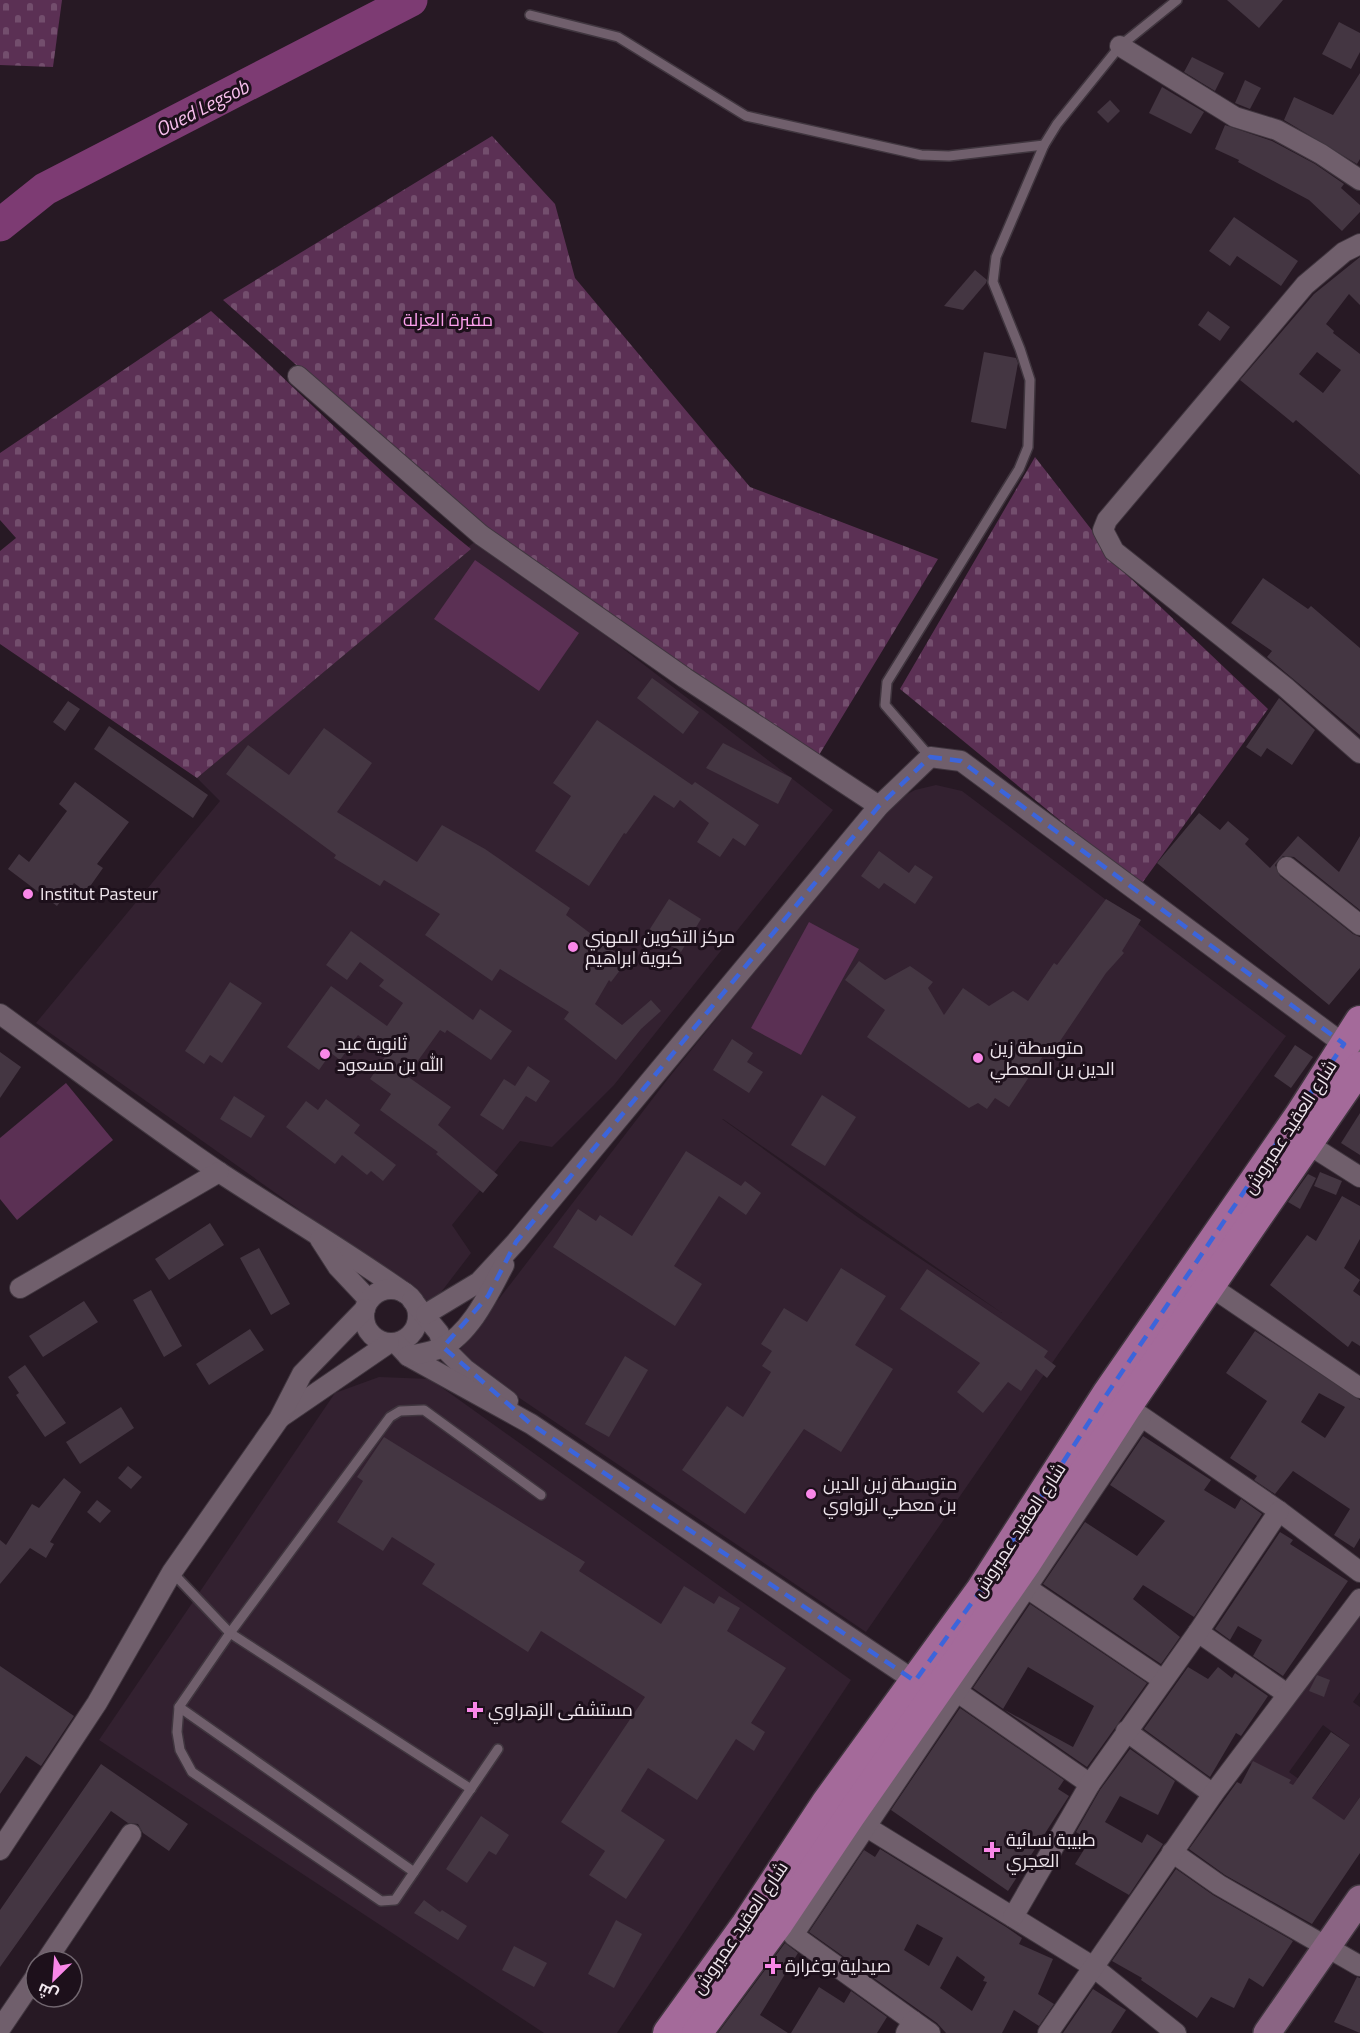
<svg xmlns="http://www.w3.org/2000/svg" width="1360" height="2033" font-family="'Titillium Web',Cairo,sans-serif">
  <defs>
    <pattern id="cemetery-stones" width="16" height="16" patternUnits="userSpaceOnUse" patternTransform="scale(1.5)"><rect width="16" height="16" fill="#5b3054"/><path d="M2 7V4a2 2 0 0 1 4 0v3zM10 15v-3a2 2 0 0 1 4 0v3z" fill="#734e6d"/></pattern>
  </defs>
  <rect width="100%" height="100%" fill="#271924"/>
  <g fill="#332130" fill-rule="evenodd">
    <path d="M479,538L833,810L614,1085L552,1147L520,1141L452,1225L471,1253L432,1304L36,1023L220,801L197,778Z"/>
    <path d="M936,785L962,791L1286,1036L1059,1353L866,1632L456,1355L667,1080L877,820L896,800L915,790ZM722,1119H723L1002,1313L859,1218Z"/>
    <path d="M379,1377L430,1379L851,1680L617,2033H544L99,1740L335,1393Z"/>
    <path d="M1360,1610V1692L1353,1702L1360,1707V1797L1344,1820L1360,1831V1844L1247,1761ZM1323,1725L1350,1745L1317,1792L1289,1772Z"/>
  </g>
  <g fill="url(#cemetery-stones)">
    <path d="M0,0H62L53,67L0,65Z"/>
    <path d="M492,136L555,204L575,278L750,487L938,559L816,760L493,534L392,450L223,300Z"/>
    <path d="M211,311C299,389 379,475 471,549L197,778L0,644V551L16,538L0,520V453Z"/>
    <path d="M1035,457L1126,574L1268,709L1140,886L900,689Z"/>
  </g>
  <g fill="#5b3054">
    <path d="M475,560L579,633L539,691L434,619Z"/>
    <path d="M809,922L859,949L801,1055L751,1028Z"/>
    <path d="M66,1083L113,1140L17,1220L0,1199V1138Z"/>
  </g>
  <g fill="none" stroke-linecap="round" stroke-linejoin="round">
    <path stroke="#7d3b73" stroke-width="33" d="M0,225L45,189L411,0"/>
  </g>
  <g fill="#443642" fill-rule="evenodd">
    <path d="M1227,0H1283L1259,28Z"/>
    <path d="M1339,22L1360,33V52L1351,69L1322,54Z"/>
    <path d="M1192,57L1224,73L1215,91L1184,72Z"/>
    <path d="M1360,73V159L1357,164L1284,120L1294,97L1333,115Z"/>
    <path d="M1245,80L1261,88L1250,109L1235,103Z"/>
    <path d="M1162,87L1204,112L1191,134L1149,113Z"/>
    <path d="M1110,100L1120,111L1108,123L1097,112Z"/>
    <path d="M1225,125L1272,141L1315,164L1344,184L1341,188L1360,205V212L1342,231L1309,200L1238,162L1239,160L1215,149Z"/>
    <path d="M1234,217L1298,261L1281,286L1237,256L1230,266L1209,251Z"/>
    <path d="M1360,257V305L1349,294L1326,324L1334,331L1333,333L1360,354V475L1296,420L1293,423L1240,380L1314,294ZM1317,352L1341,370L1323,393L1299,374Z"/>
    <path d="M975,270L987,280L986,283L963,310L944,306Z"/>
    <path d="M1208,311L1230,327L1220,341L1198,325Z"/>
    <path d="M984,352L1016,358L1018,363L1006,429L971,422Z"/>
    <path d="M1263,578L1308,609L1311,606L1360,648V735L1267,657L1272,651L1231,623Z"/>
    <path d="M652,678L699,712L683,734L637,698Z"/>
    <path d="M1279,698L1315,730L1292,765L1267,748L1261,757L1246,747Z"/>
    <path d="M68,701L80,709L65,731L53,722Z"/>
    <path d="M597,720L692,785L695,782L759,825L745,846L733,838L720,857L697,842L709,823L680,800L674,808L654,795L626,834L624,833L589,886L535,851L571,796L553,783Z"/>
    <path d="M109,726L208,795L193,818L94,749Z"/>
    <path d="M324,728L372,763L337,812L417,862L442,825L485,849L570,908L566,915L627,961L611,982L609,980L595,1004L622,1025L651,1000L661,1011L641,1029L616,1060L564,1019L569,1012L500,969L492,981L425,935L440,914L384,880L380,886L334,858L336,855L226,774L248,745L289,775Z"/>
    <path d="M723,743L792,778L778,804L706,768Z"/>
    <path d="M75,782L129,822L97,864L103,868L86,892L74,883L57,906L8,869L19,854L29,862L67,811L59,804Z"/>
    <path d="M1199,813L1220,830L1228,821L1249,839L1245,844L1270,868L1298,836L1339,872L1360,836V910L1294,857L1283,856L1275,865L1280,876L1353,934L1360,937V968L1329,1005L1157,863Z"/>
    <path d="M879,851L909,873L915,865L933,877L915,904L884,883L879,889L861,876Z"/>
    <path d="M669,899L701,919L681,952L648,932Z"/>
    <path d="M1106,899L1141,920L1122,951L1124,953L1106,973L1050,1056L1045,1053L1009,1107L995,1098L987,1109L978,1103L969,1108L867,1037L885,1010L845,980L859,961L885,980L910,966L933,982L928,988L944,1015L963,988L989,1006L1013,991L1028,1001L1054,963L1057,965Z"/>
    <path d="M351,931L473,1020L480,1009L512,1031L491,1060L447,1030L445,1033L440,1030L407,1076L451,1107L438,1125L498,1175L483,1193L436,1154L438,1152L380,1110L391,1094L370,1079L385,1057L358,1035L340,1060L331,1053L319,1070L287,1047L331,986L387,1026L403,1003L379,986L384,980L360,962L347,980L326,965Z"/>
    <path d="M230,982L262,1003L222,1063L210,1055L204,1064L185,1051Z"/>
    <path d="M732,1039L753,1053L747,1062L763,1072L749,1093L713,1070Z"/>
    <path d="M1295,1045L1313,1057L1291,1088L1274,1076Z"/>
    <path d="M0,1052L21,1067L0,1098Z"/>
    <path d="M528,1066L550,1081L536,1102L526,1096L503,1130L480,1115L504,1079L515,1086Z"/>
    <path d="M822,1095L856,1117L825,1166L791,1145Z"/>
    <path d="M234,1096L265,1116L251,1138L220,1119Z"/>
    <path d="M326,1099L360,1125L354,1133L396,1165L383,1181L371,1171L367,1175L342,1155L335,1164L286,1127L306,1101L318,1110Z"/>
    <path d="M1360,1113V1155L1341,1143Z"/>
    <path d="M686,1151L741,1186L745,1181L761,1193L746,1215L719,1196L674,1266L702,1284L675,1326L553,1247L578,1209L596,1221L600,1215L632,1236Z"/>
    <path d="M1320,1172L1342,1181L1336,1195L1314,1186Z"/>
    <path d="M1308,1174L1316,1178L1300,1209L1288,1202Z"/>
    <path d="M1342,1196L1360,1206V1239L1344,1268L1360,1280L1353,1291L1360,1296V1346L1352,1341L1348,1347L1270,1285L1307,1235L1316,1241Z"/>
    <path d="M210,1223L224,1245L169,1280L155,1259Z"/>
    <path d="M259,1248L290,1304L271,1315L240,1258Z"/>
    <path d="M841,1268L886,1296L855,1345L893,1369L841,1452L804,1429L745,1514L682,1470L727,1406L743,1417L771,1372L762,1366L772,1351L761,1344L784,1308L807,1322Z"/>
    <path d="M927,1269L1048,1351L1044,1357L1056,1366L1047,1378L1036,1369L1021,1391L1008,1382L983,1413L957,1392L980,1363L900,1309Z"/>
    <path d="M151,1290L182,1346L164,1357L133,1300Z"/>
    <path d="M84,1301L98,1322L43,1357L29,1336Z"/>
    <path d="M250,1329L264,1350L209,1385L196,1364Z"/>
    <path d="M1255,1331L1360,1400V1538L1354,1548L1334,1535L1350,1509L1293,1471L1275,1494L1254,1480L1257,1476L1230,1458L1267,1401L1226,1373ZM1319,1393L1345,1407L1325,1438L1301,1422Z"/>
    <path d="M625,1356L648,1370L609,1437L585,1424Z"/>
    <path d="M25,1365L66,1423L45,1437L16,1395L19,1393L8,1377Z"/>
    <path d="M121,1407L134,1428L80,1464L66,1442Z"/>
    <path d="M1143,1436L1211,1480L1204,1490L1235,1509L1241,1499L1262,1514L1194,1617L1143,1585L1133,1599L1180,1637L1161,1664L1043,1584L1085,1522L1137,1556L1165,1521L1110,1485Z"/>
    <path d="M384,1437L585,1562L579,1571L661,1624L684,1586L714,1604L719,1596L740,1608L727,1631L786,1668L751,1723L765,1732L754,1751L736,1739L697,1800L648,1768L621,1811L665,1840L626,1899L589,1875L605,1851L561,1822L645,1697L541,1631L528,1652L422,1584L435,1564L392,1537L383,1551L337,1522L363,1481L357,1477Z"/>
    <path d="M128,1466L142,1477L131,1489L118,1478Z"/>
    <path d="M64,1478L81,1492L50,1542L54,1544L46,1558L30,1548L0,1584V1540L6,1545L32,1504L39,1508Z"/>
    <path d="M97,1500L111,1511L100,1523L87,1512Z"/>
    <path d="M1280,1532L1293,1540L1290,1544L1348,1581L1283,1676L1253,1656L1262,1640L1238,1626L1230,1640L1215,1629Z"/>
    <path d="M1030,1604L1147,1683L1087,1767L973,1688ZM1028,1667L1094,1706L1073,1747L1003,1709Z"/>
    <path d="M0,1666L74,1716L41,1766L26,1756L0,1794Z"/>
    <path d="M1188,1667L1208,1679L1218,1667L1232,1678L1235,1673L1268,1696L1241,1736L1236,1733L1210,1777L1144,1729Z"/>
    <path d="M1317,1675L1330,1680L1324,1697L1309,1691Z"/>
    <path d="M960,1708L1064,1780L1058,1789L1069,1796L1008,1891L891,1810Z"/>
    <path d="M1331,1732L1350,1745L1312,1798L1344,1820L1360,1797V1853L1312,1924L1225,1875L1189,1849L1237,1782L1241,1784L1253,1761L1291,1780L1289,1783L1293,1785Z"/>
    <path d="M1130,1749L1175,1781L1158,1815L1120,1796L1105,1822L1142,1843L1147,1834L1163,1844L1129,1895L1075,1864L1090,1840L1076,1832L1100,1790Z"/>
    <path d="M101,1764L188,1824L169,1851L143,1833L138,1824L128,1823L111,1811L0,1967V1910Z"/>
    <path d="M481,1816L509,1835L496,1855L489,1851L467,1883L446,1869Z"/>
    <path d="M880,1849L1006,1927L1022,1938L1019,1944L1053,1959L1038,1994L1054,2004L1039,2026L1014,2010L1002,2033H946L937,2023L809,1932L864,1850L875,1857ZM917,1924L943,1938L929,1966L904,1950ZM957,1956L985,1977L983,1981L987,1982L972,2011L940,1988Z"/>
    <path d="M1176,1869L1213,1895L1293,1941L1263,1987L1249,1978L1234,2008L1211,1997L1197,2018L1141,1980L1142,1978L1112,1961Z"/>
    <path d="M424,1900L440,1912L442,1910L467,1926L458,1940L414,1913Z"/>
    <path d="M616,1920L642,1934L614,1988L588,1974Z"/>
    <path d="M785,1943L798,1953L760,2015L788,2033H718Z"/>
    <path d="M514,1946L547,1963L534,1987L502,1970Z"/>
    <path d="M1357,1977L1360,1978V2033L1334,2022Z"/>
    <path d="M819,1987L844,2003L851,1991L887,2017L877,2033H791Z"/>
    <path d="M1093,1989L1126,2010L1111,2033H1063Z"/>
  </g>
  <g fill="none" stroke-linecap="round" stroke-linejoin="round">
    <g stroke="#40363f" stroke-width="12">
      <g id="lane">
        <path d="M530,15L618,37L746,116L921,155L949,156L1044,145"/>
        <path d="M930,757L885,705L887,682L1019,469L1028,447L1030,380L1020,349L993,282L996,257L1044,145L1057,124L1120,46L1177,0"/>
        <path d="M172,1572L230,1633L471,1789"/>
        <path d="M179,1707L414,1872"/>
        <path d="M498,1749L395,1900L381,1901L192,1772L180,1750L177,1732L179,1707L230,1633L390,1417L400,1411L424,1410L541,1495"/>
      </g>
    </g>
    <g stroke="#40363f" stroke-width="22">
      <g id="street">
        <path d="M1120,46L1235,117L1277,130L1321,154L1360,180"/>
        <path d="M1360,244L1344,252L1305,285L1107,520L1103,530L1114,551L1285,687L1360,753"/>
        <path d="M298,376L481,535L685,678L879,806"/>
        <path d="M1287,867L1360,925"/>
        <path d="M0,1014C74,1067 146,1123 222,1174C283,1214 346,1251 405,1293"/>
        <path d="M1308,1144L1360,1177"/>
        <path d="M320,1239L338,1267L369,1300"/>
        <path d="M1210,1286L1360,1388"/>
        <path d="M20,1288L219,1172"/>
        <circle cx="391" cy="1316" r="27"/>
        <path d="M412,1300L439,1333L443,1347L465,1369L508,1401"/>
        <path d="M426,1314L479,1282L516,1242L879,806L930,757L961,761L1353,1051"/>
        <path d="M396,1343L408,1356L531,1424L915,1681L956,1691L1090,1784"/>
        <path d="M408,1356C419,1354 431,1352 441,1348C471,1333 489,1293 504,1265"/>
        <path d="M1132,1410L1279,1511L1360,1572"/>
        <path d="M281,1417L389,1343"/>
        <path d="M1027,1588L1163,1680"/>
        <path d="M1198,1632L1287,1694"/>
        <path d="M1126,1731L1213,1794"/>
        <path d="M857,1821L1092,1966L1176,2033"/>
        <path d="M0,1850L97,1703L172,1572L279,1419L302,1374L365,1309"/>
        <path d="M1172,1852L1219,1885L1360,1966"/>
        <path d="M1013,1917L1090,1784L1198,1632L1279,1511"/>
        <path d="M46,1961L131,1834"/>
        <path d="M913,2021L793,1935L1141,1417"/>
        <path d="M0,2029L36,1976"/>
        <path d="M906,2033L913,2021L930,2033"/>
        <path d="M1048,2033L1213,1794L1360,1599"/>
      </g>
    </g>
    <g stroke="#40363f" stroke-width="30">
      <path id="secondary" d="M1267,2033L1360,1899"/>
    </g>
    <g stroke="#40363f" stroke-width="33">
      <g id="primary">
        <path d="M668,2033L746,1925L827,1802L981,1590L1107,1394L1300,1115L1360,1021"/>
        <path d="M697,2033L779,1922L850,1816L1026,1563L1127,1406L1360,1067"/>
      </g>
    </g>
    <use href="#lane" stroke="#705f6c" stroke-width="9"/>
    <use href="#street" stroke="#705f6c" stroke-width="20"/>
    <use href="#secondary" stroke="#8a6483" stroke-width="27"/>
    <use href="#primary" stroke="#a46a9a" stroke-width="30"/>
  </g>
  <path fill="none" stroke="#3c65db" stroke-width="4.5" stroke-dasharray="12 8" stroke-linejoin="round" d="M930,757L961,761L1344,1044L1107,1394L981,1590L915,1681L531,1424L443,1347L488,1296L516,1242L879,806Z"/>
  <g fill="#f987e8" stroke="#1d101b" stroke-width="2">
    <circle cx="28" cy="894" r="6"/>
    <circle cx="573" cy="947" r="6"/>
    <circle cx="325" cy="1054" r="6"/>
    <circle cx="978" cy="1058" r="6"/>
    <circle cx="811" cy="1494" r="6"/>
    <path d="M472 1701h6v6h6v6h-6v6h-6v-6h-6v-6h6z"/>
    <path d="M989 1841h6v6h6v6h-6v6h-6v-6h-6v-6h6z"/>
    <path d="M770 1957h6v6h6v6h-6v6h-6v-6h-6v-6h6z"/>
  </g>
  <g text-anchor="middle" stroke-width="6" stroke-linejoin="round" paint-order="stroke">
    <g font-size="18" fill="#fea1ef" stroke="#1d101b">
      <text x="448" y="326">مقبرة العزلة</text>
    </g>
    <g font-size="18" fill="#efe6ed" stroke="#1d101b" text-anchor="start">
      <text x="40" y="900">Institut Pasteur</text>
      <text x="585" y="943">مركز التكوين المهني<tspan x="585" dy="21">كبوية ابراهيم</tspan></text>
      <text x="337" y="1050">ثانوية عبد<tspan x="337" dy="21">الله بن مسعود</tspan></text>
      <text x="990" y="1054">متوسطة زين<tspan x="990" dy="21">الدين بن المعطي</tspan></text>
      <text x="823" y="1490">متوسطة زين الدين<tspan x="823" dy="21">بن معطي الزواوي</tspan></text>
      <text x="488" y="1716">مستشفى الزهراوي</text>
      <text x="1006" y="1846">طبيبة نسائية<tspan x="1006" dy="21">العجري</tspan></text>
      <text x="785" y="1972">صيدلية بوغرارة</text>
    </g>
    <g font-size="18" fill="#efe6ed" stroke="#1d101b">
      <text transform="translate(1290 1127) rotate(-57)" y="6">شارع العقيد عميروش</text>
      <text transform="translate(1019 1530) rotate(-57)" y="6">شارع العقيد عميروش</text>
      <text transform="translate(740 1928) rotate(-56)" y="6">شارع العقيد عميروش</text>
    </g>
    <g font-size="20" font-style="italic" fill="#f7beec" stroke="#1d101b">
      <text transform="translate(202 108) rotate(-27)" y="7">Oued Legsob</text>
    </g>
  </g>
  <g transform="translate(54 1979) rotate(205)"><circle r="28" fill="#1d101b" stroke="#71666f" stroke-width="1.5"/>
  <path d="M0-4.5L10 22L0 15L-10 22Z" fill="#f987e8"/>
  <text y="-9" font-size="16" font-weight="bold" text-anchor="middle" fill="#efe6ed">ش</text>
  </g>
</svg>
